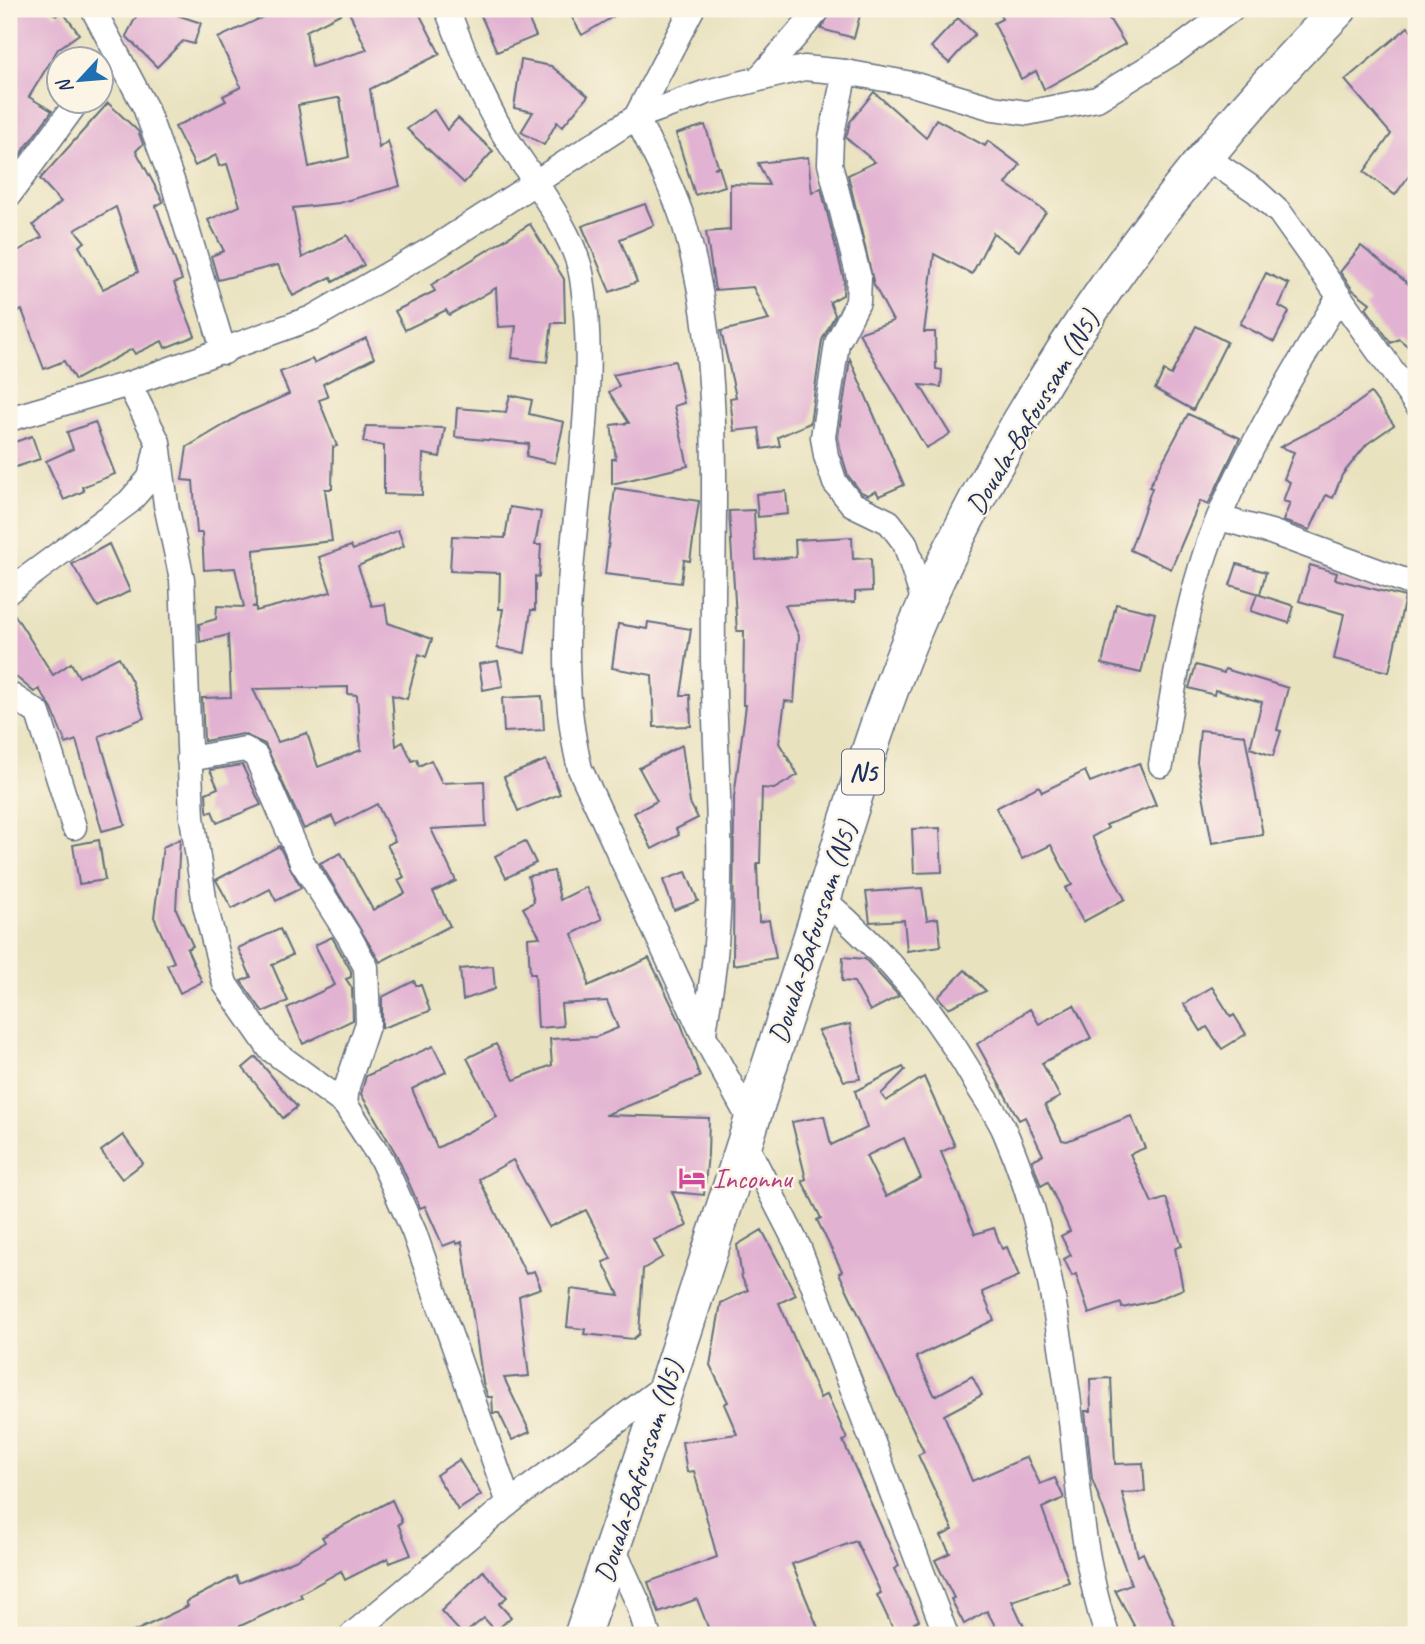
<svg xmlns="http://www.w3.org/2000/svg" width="1425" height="1644" font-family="Caveat,sans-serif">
  <rect width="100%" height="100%" fill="#fcf5e5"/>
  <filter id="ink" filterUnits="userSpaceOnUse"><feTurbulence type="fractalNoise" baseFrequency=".0143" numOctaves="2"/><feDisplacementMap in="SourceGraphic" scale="14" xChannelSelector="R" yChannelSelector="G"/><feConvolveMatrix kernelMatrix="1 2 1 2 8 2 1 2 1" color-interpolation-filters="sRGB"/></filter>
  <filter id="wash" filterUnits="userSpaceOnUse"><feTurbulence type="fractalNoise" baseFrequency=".00686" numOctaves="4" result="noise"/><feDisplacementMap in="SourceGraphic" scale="28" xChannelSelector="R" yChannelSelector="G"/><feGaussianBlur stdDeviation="1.57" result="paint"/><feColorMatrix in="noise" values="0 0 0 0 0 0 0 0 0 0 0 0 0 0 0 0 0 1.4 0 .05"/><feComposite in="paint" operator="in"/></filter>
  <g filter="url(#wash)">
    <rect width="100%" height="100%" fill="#e9e2bf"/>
    <g id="blocks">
      <g fill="#e2b2d2" fill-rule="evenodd">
        <path d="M9,9H49L56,16L62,11L79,34L58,49L29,97L52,111L9,170Z"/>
        <path d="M140,9H159L201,23L194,44L183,41L157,67L126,36Z"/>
        <path d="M280,9H417L440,54L370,89L379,148L388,141L400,186L339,203L293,208L302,258L347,235L364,265L333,282L331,277L293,296L278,265L218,280L211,256L224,251L208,220L240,206L227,164L219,166L216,155L195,166L175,127L226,101L223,96L241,87L218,38ZM348,10L367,50L312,67L306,31ZM337,98H340L349,157L309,167L298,105Z"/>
        <path d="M478,9H524L536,36L497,52Z"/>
        <path d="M567,9H626L582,35Z"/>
        <path d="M833,9L860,15L854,38L821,29Z"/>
        <path d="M997,9H1103L1125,44L1044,89L1036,71L1021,79L994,23L1002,19Z"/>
        <path d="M958,18L975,34L949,63L931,47Z"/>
        <path d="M1408,27L1416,38V166L1395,195L1364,172L1391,134L1345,80Z"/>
        <path d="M521,60L551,66L588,96L562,127L557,122L544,145L521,132L533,112L514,108Z"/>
        <path d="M874,92L926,138L936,119L985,146L988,141L1020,165L1006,184L1046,212L1019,251L993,233L972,274L934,254L924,332H935L936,369L942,370L941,387L920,385L950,434L926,448L859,333L893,321L874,285L848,175L875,162L846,138L850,122Z"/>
        <path d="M108,103L138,131L143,144L136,151L162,199L163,202L156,206L182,280L174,283L195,336L165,348L162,341L135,354L132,349L75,380L64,361L44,369L22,310L9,315V256L42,237L33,225L61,202L40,179ZM116,207L138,272L103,289L79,246L85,242L75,230Z"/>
        <path d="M434,110L447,130L458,118L493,151L464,183L407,129Z"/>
        <path d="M705,125L718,166L714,168L719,167L725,186L695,195L676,134Z"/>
        <path d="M808,157L812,193L821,188L844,280L843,295L830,302L835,315L822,340L810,423L778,437L780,446L762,449L759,428L734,431L730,398L736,397L721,331L769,320L753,287L715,290L706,232L730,230V184L769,185L758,163Z"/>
        <path d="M645,204L654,225L620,239L637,282L610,292L582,226Z"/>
        <path d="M530,224L564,279L565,323H552L547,362L512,358L516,326L498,327L496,288L449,315L446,310L405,330L395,311L435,291L431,285Z"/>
        <path d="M1361,246L1416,290V353L1399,339L1391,343L1366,308L1370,303L1353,290L1340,272Z"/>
        <path d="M1266,273L1289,284L1279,306L1289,312L1274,342L1240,324Z"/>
        <path d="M1196,326L1227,342L1193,410L1155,389L1164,371L1171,375Z"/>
        <path d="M366,338L374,358L323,384L328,397L319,400L337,446L333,447L332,489H325L332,541L254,550L256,606L252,607H256V611L331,592L319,557L351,546L353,550L398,530L404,546L358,566L372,606L385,604L388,623L432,639L426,657L419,654L407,699L392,695L396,746L403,742L412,761L417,759L419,766L431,760L442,783L484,781L486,826L431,829L456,881L433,892L450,926L380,962L320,863L341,853L373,910L405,893L398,880L404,877L387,845L395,841L377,804L336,825L332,816L304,829L265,744L243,734L204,741L202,698L231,697L228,635L200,642L199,624L216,619L217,606L244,607L235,568L204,570L202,533H197L193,481L182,480L187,447L241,415L289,394L280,372L312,359L314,363ZM348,687V694L357,695L361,750L318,767L307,733L278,742L253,689Z"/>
        <path d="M850,359L904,485L879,496L876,491L868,495L861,492L848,476L841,452L838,437Z"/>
        <path d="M675,361L684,403L674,406L688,466L612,484V459H616L611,425L629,423L609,392L619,386L613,375Z"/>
        <path d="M1371,393L1394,425L1367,444L1342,475L1333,498L1326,495L1310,530L1283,521L1290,503L1283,501L1290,482L1284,479L1294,452L1280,447L1338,417Z"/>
        <path d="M510,395L532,400L529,414L564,422L555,463L526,456L529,444L455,437L457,408L506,412Z"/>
        <path d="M1188,414L1240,438L1208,505L1200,501L1171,569L1130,550L1152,488L1149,487Z"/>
        <path d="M95,422L115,474L82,487L84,491L64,500L46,461L73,449L67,432Z"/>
        <path d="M366,426L445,428L440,457L423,454L422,495L384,494V446L363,442Z"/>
        <path d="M32,436L40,459L13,468L9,444Z"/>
        <path d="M615,488L699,501L690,561L684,560L681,583L605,574Z"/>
        <path d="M786,491L788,514L758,517L756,494Z"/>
        <path d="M510,507L541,512L535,545H541L539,577L535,576V610H531L525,653L497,648L503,609H499L500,573L450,571L452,536L505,538Z"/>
        <path d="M754,510L756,560L796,557L795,540L852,537L853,559L871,558L872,591L855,592V602L785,605L799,636L794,702L785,701L779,743L798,775L774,789L762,788L760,863H757L759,922L769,920L776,958L733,965L734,797L746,705H743L744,631H737L729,511Z"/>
        <path d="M109,544L130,591L98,607L72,564Z"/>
        <path d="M1237,564L1266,572L1260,594L1230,585Z"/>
        <path d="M1310,565L1337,573L1335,579L1405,597L1389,672L1334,659L1344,614L1299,601Z"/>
        <path d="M1257,594L1294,606L1289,623L1251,611Z"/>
        <path d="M1116,604L1155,613L1141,673L1102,664Z"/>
        <path d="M9,606L53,675L71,663L79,677L119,657L132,682L144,718L99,736L125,825L102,831L76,740L66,744L52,709L39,689L34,692L16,677L9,679Z"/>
        <path d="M648,622L691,629L681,695H690L691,726L654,727L652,675L612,668L618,624L647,629Z"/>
        <path d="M498,661L503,686L483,690L479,664Z"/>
        <path d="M1196,665L1224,673L1225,669L1288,688L1277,730L1281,731L1273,756L1250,748L1262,702L1215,690L1214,695L1189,688Z"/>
        <path d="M542,696L544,730L504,732L502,698Z"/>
        <path d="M1200,730L1245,735L1263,835L1212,843L1197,762Z"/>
        <path d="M682,745L690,803L698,818L676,829L679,835L652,849L634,813L657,801L639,768Z"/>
        <path d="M546,760L560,794L518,811L504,777Z"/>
        <path d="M1139,763L1156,805L1106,825L1108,828L1092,837L1125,899L1083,922L1065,888L1072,885L1051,845L1022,859L996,808L1039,786L1042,792L1085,771L1090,782Z"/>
        <path d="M242,765L261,805L217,823L212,811L208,813L207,809L206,793L218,788L210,770Z"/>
        <path d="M940,828L942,872L914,873L912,829Z"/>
        <path d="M180,839L176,909L193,946L187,949L202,982L180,993L167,965L174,962L154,917L163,847Z"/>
        <path d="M99,840L105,880L79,884L73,845Z"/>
        <path d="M525,841L536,863L506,878L495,856Z"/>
        <path d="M279,846L301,888L276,901L270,889L232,909L216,880Z"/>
        <path d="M554,871L560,900L586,887L602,919L572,934L587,971L588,986L649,958L681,1024L700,1077L605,1115L709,1118L708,1154L704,1195L672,1192L687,1226L654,1240L663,1257L643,1269L639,1334L633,1339L584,1334L585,1329L567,1327L571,1289L619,1295L603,1262L611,1259L586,1210L549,1227L513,1160L479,1179L526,1274L534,1271L541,1288L519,1296L529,1376L504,1378L530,1432L512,1440L499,1413H493L492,1397H488L483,1383L462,1242L457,1244L456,1241L443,1246L425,1206L420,1208L396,1154L361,1094L366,1076L433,1046L446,1072L412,1089L437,1148L497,1117L467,1058L496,1044L514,1080L552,1065L550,1039L596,1037L618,1028L607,1001L561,1004L563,1026L538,1028L535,974H530L528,938L540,937L523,908L534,902L528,876Z"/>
        <path d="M686,872L698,901L674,910L663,880Z"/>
        <path d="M922,888L927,920L938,918L941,946L907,951L904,920L870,922L866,892Z"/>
        <path d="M280,929L292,955L272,965L288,1001L263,1012L241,981L251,977L238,948Z"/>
        <path d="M332,937L351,971V977L346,979L352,988L353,1020L303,1044L287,1008L335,985L315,945Z"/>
        <path d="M843,957L865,959L899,996L870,1011L854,982L842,981Z"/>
        <path d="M493,966L495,989L463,1000L460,969Z"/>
        <path d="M965,970L986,991L948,1008L938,997Z"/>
        <path d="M414,981L416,985H421L430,1011L382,1028V997Z"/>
        <path d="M1212,987L1231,1017L1234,1015L1246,1034L1222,1049L1207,1027L1201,1031L1184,1004Z"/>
        <path d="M1074,1005L1091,1038L1042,1063L1060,1097L1045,1105L1062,1140L1067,1141L1131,1116L1145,1148L1130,1154L1152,1203L1166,1198L1182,1246L1175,1248L1183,1289L1154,1301L1122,1308L1121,1303L1089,1314L1076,1274L1072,1276L1064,1259L1071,1255L1061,1236L1070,1231L1048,1182L1041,1186L1032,1160L1043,1155L1025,1117L1019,1120L977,1044L1030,1009L1039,1024Z"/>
        <path d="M850,1024L860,1079L844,1081L818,1031Z"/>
        <path d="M256,1057L297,1107L283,1118L243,1068Z"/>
        <path d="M903,1067L905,1070L881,1094L886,1101L924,1077L955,1146L941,1152L975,1234L994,1228L1002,1249L1007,1247L1019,1276L982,1292L994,1320L916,1357L935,1396L972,1376L982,1395L944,1415L972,1481L1027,1457L1040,1484L1055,1478L1064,1498L1042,1508L1069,1582L1012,1601L1028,1635H1000L987,1611L964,1624L951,1599L954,1598L935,1560L950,1553L941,1536L953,1530L918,1455L924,1452L839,1273L842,1271L817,1220L821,1218L802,1181L806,1179L792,1122L824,1116L831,1145L867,1128L855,1091ZM904,1138L921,1178L886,1197L866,1156Z"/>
        <path d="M123,1135L143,1163L122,1179L101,1151Z"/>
        <path d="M762,1230L796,1295L779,1303L820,1398L827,1394L847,1439L843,1441L899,1566L894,1569L919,1620L914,1623L920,1635H896L877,1595L881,1593L856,1541L792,1564L821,1635H711L697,1599L659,1613L648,1582L717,1557L694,1471L687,1472L682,1442L737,1434L724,1404L728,1402L710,1365L721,1303L748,1290L742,1278L737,1245Z"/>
        <path d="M1111,1378L1115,1464L1143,1463L1145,1492L1122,1493L1138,1556L1143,1553L1179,1635H1139L1115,1590L1131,1584L1092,1479L1085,1411H1091L1090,1379Z"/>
        <path d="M459,1460L481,1495L458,1510L436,1475Z"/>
        <path d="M392,1500L402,1522L398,1524L411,1555L390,1563L388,1558L345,1580L341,1571L300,1594L302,1597L221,1635H127L188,1606L186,1602L236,1576L239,1583L295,1560L325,1542L322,1537Z"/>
        <path d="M483,1571L507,1597L499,1604L511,1617L496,1631L484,1618L463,1635L441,1611Z"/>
      </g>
    </g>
  </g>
  <g filter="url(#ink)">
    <use href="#blocks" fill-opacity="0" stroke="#636e80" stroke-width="2"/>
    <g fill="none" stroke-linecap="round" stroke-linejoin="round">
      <g stroke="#636e80" stroke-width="27">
        <g id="minor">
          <path d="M93,9L145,107L174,186L224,352"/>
          <path d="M447,9C462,47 476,85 496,121C520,164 575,230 582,278C607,441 540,606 580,769L703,1034L751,1122"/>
          <path d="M692,9L636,117C653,151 672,186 684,223C726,364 711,514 713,659C715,753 724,850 716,944C714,974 708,1003 704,1033"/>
          <path d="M845,72L831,138L830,164L859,278L858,302L837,343L823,437L826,456L835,483L852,504L889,522L905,543L925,605"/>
          <path d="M760,77L819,9"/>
          <path d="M1204,156L1256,191L1280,213L1416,404"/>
          <path d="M9,195L77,102"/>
          <path d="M129,384L158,442L166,505L182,579L192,817L205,905L225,984L270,1049L345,1104L382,1160L414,1232L509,1503"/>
          <path d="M9,419L129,384L312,318L439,245L636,117L707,92L804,68L845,72L912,84L993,108L1027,113L1097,99L1177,50L1232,9"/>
          <path d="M1219,518L1271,532L1416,585"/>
          <path d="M9,591L129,502L150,478L156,451"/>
          <path d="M9,694L38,713L74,827"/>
          <path d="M189,759L245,749L256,756L302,862L349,936L366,967L368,1023L347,1086L345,1104"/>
          <path d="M1161,765C1174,684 1187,592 1219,517C1252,440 1296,368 1339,297"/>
          <path d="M823,899C889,956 935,1010 978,1086C987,1101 998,1116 1005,1132C1041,1215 1056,1305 1068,1395C1078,1476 1081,1557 1107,1635"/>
          <path d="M744,1141L799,1248L946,1635"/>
          <path d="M613,1548L639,1605L648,1635"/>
          <path d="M352,1635L509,1503L667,1384"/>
        </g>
      </g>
      <g stroke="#636e80" stroke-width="38">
        <path id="highway" d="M582,1635C662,1408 732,1179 807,950C844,835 875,716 925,605C1025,383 1169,181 1339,9"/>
      </g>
      <use href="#minor" stroke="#fff" stroke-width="24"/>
      <use href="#highway" stroke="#fff" stroke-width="35"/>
    </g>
  </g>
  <defs>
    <g id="hotel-bare" transform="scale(2.1)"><path d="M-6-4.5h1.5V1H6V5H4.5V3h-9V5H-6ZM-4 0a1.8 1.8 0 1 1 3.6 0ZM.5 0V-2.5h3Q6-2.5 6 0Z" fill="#d1479c" stroke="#fcf5e5" stroke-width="2.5" paint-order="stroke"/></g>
  </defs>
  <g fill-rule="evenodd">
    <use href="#hotel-bare" x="692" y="1178"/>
  </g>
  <g text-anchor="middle" stroke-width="5" stroke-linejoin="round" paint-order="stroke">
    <rect fill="#fcf5e5" stroke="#5e6a86" stroke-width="2" x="842" y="749.5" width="42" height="45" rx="5"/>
    <g font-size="26" font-weight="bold" fill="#1b2f5e">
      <text x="863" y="781">N5</text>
    </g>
    <g font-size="28" fill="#1b2f5e" stroke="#fcf5e5">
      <text transform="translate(1032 412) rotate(-59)" y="10">Douala-Bafoussam (N5)</text>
      <text transform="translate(812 932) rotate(-72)" y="10">Douala-Bafoussam (N5)</text>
      <text transform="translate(638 1471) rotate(-72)" y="10">Douala-Bafoussam (N5)</text>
    </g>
    <g font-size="28" fill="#b23c85" stroke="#fcf5e5" text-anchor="start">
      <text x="713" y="1188">Inconnu</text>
    </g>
  </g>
  <rect width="1425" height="1644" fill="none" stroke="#fcf5e5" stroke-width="35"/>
  <g transform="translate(80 80) rotate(244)"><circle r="33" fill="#fcf5e5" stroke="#a2a6af" stroke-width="2"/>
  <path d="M0-5L12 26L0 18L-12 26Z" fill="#1f6fb2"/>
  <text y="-10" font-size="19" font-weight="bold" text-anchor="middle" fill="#1b2f5e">N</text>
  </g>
</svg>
